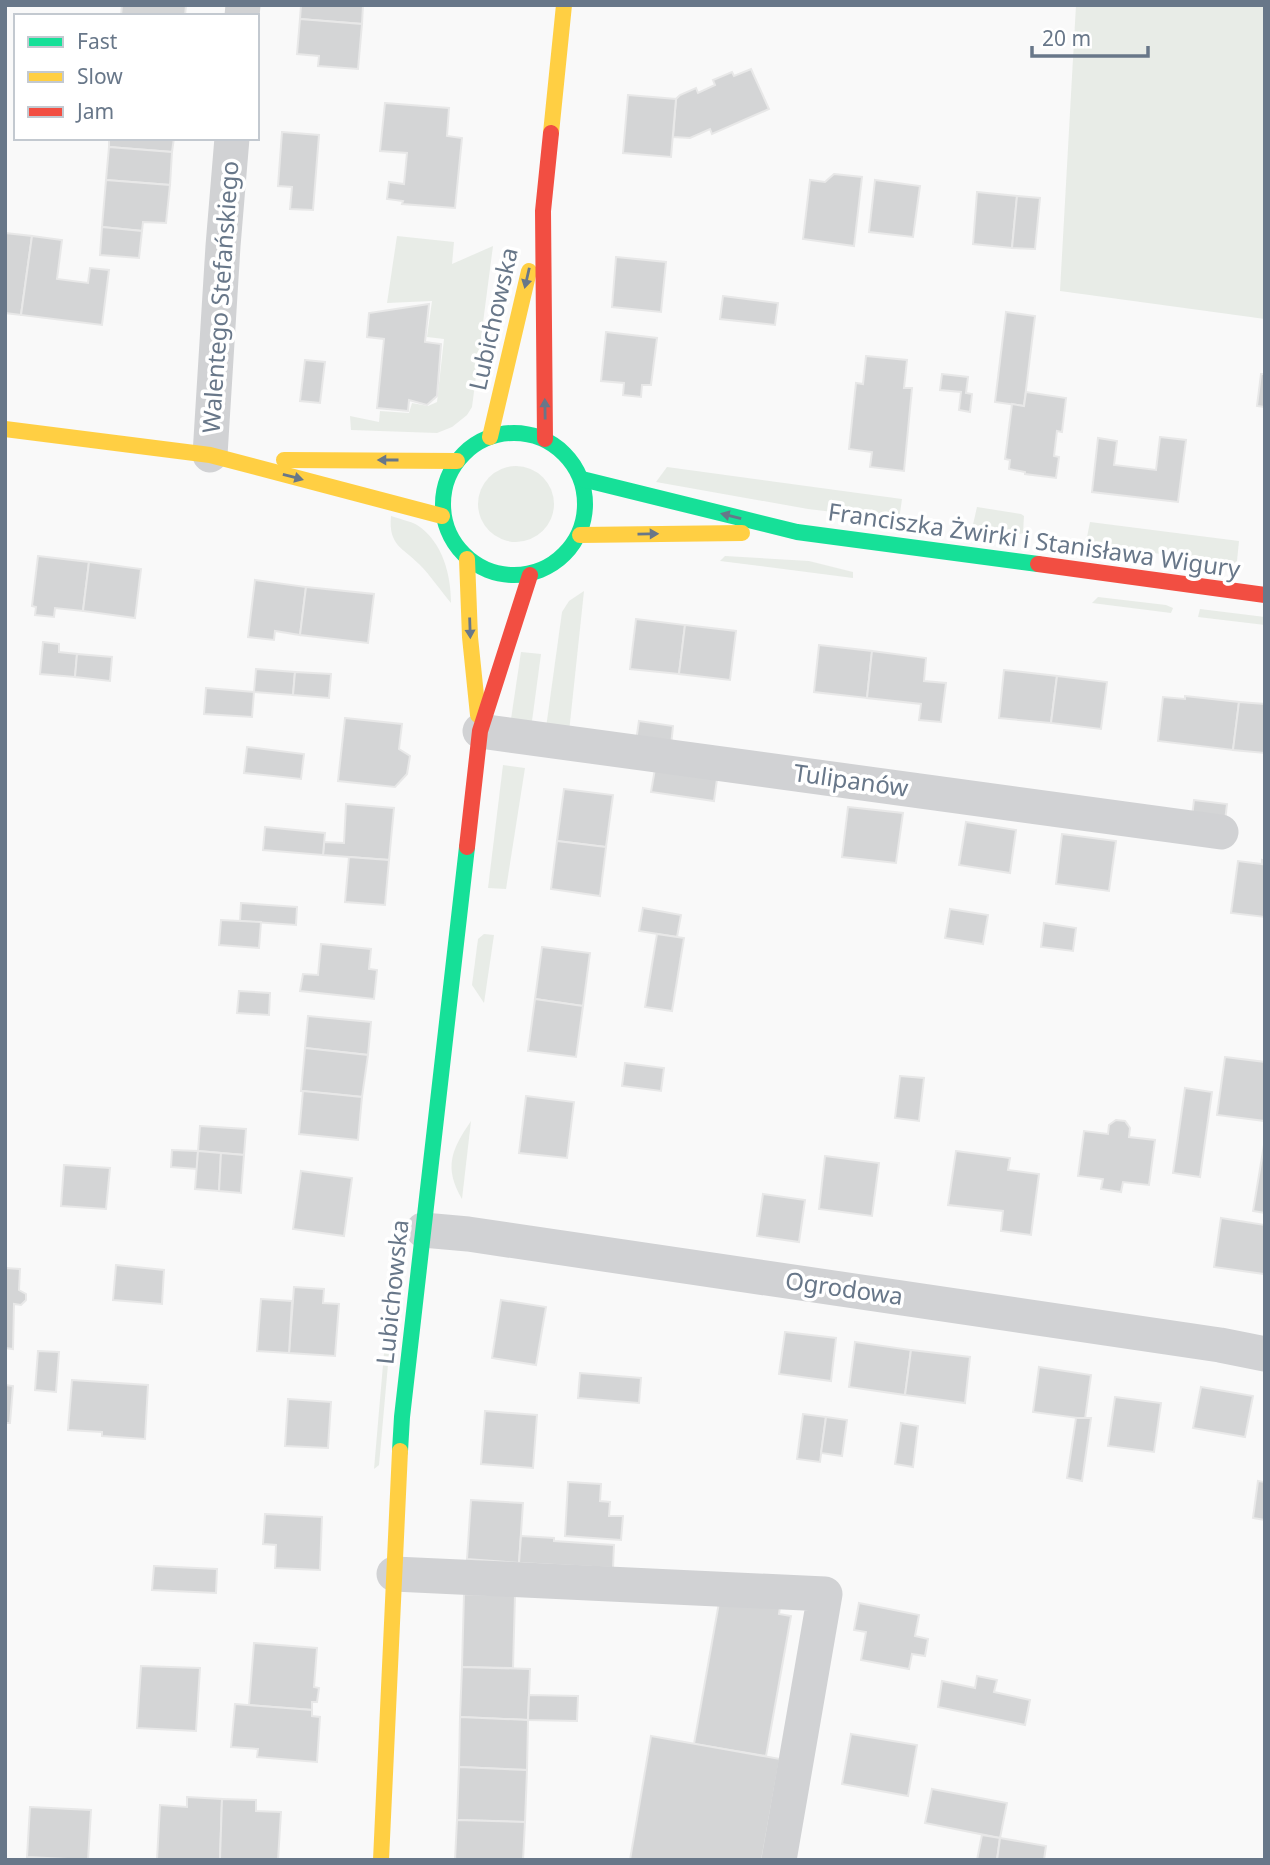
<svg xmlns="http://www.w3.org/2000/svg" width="1270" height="1865" font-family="'Noto Sans',sans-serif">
  <rect width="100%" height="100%" fill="#f9f9f9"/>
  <g fill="#e8ece7">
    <path d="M1076,5H1265V319L1060,291Z"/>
    <path d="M397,236L454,242L452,264L493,246L472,407L467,415L452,427L437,433L351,430L350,416L379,422L380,411L409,413L412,403L428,406L437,402L444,339L427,337L432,301L387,303Z"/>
    <circle cx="516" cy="504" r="38"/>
    <path d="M667,467L902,499L899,520L808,509L656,482Z"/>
    <path d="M977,507L1021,514L1024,516L1023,533L1017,535L972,529Z"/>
    <path d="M391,516C399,519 410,521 417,525C443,542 451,575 451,603C440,590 431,576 419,564C403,548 388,545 391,516Z"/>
    <path d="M1090,522L1239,541L1237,561L1234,563L1089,545L1086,542Z"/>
    <path d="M725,556L809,561L853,572V578L720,561Z"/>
    <path d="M584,591L569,732L546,728L562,612L569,601Z"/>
    <path d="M1098,597L1166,605L1173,608L1171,613L1092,603Z"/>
    <path d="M1200,609L1265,617V625L1198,617Z"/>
    <path d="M521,652L541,654L532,721L511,719Z"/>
    <path d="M503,765L525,768L506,889L488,888Z"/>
    <path d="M484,934L494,935L484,1003L472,985L478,939Z"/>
    <path d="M471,1121L462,1199C443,1167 452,1149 471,1121Z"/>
    <path d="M386,1330L391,1331L379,1465L374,1469Z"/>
  </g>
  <g fill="#d4d5d6" stroke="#e8e8e8" stroke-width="2">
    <path d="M122,5H186L185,16H121Z"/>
    <path d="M301,5H363L362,24L300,19Z"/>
    <path d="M300,19L362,24L358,69L318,66L319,56L297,54Z"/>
    <path d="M751,69L769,109L712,134L710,129L690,138L673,137L676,99L680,95L696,88L698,93L715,85L713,80L732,72L734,76Z"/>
    <path d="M628,95L676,99L671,157L623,153Z"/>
    <path d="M385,103L449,108L447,136L462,138L455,208L402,204L403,201L387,199L389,182L404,184L407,153L380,151Z"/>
    <path d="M282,132L319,135L313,210L290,209L292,187L278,186Z"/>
    <path d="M109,138H174L172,152L109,147Z"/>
    <path d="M109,147L172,152L170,185L106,180Z"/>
    <path d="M834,174L862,177L854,246L803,239L810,180L825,182Z"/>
    <path d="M106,180L170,185L166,223L143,222L142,231L102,227Z"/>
    <path d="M875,180L920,186L913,237L869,232Z"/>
    <path d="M977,192L1017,196L1012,248L973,244Z"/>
    <path d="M1017,196L1040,198L1035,249L1012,248Z"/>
    <path d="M102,227L142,231L139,258L100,255Z"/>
    <path d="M5,233L32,236L21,315L5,313Z"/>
    <path d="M32,236L62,240L57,279L88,283L90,268L109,270L102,325L21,315Z"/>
    <path d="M616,257L666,262L661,312L612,307Z"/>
    <path d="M723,296L778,303L775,325L720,319Z"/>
    <path d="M429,304L425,342L441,344L437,396L427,405L409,400L408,411L377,408L384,339L367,337L369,313Z"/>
    <path d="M1006,312L1035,316L1024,406L995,402Z"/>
    <path d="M606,332L657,338L651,385H642L641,397L623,395L624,383L601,381Z"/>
    <path d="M866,356L907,360L904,388H912L904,471L870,467L872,452L849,449L856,383L863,384Z"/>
    <path d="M305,360L325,362L320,403L300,401Z"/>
    <path d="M942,374L968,377L966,393L972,394L970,412L959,410L961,392L940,390Z"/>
    <path d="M1261,374H1265V407L1257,406Z"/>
    <path d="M1026,392L1066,398L1062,432L1057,431L1054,456L1059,457L1056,478L1025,474V472L1009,469L1010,460L1005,459L1012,404L1024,406Z"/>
    <path d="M1160,437L1186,440L1178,502L1092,492L1098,438L1117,441L1114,465L1156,470Z"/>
    <path d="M38,556L89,562L83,611L55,608L54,617L35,615L36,607L32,606Z"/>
    <path d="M89,562L141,569L135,618L83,611Z"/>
    <path d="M255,580L306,587L300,635L275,631L274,640L248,637Z"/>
    <path d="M306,587L374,594L368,643L300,635Z"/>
    <path d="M636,619L685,625L679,674L630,669Z"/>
    <path d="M685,625L736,631L730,680L679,674Z"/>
    <path d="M43,642L59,644V652L77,654L75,677L40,674Z"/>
    <path d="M819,645L872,651L867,698L814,692Z"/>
    <path d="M872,651L926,658L924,681L946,683L941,722L919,720L921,704L867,698Z"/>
    <path d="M77,654L112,657L110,681L75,677Z"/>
    <path d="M256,669L295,672L293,695L254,692Z"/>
    <path d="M1004,670L1057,676L1051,723L999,718Z"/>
    <path d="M295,672L331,674L329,698L293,695Z"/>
    <path d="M1057,676L1107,682L1101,729L1051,723Z"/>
    <path d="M206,688L254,692L252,717L204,714Z"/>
    <path d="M1185,696L1239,702L1233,750L1158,741L1163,697L1185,699Z"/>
    <path d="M1239,702L1265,704V753L1233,750Z"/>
    <path d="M345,718L402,724L399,749L410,756L407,774L395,787L338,781Z"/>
    <path d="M639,721L673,726L671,746L636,741Z"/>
    <path d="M247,747L304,754L301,779L244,773Z"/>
    <path d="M656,763L718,772L714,801L651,792Z"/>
    <path d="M564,789L613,795L606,847L557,841Z"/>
    <path d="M1194,800L1227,804L1225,821L1192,817Z"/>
    <path d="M346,804L394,808L389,860L323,855L324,842L344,843Z"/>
    <path d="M848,807L903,813L896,863L842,857Z"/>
    <path d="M966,822L1016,830L1010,873L959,865Z"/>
    <path d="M265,827L325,833L323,855L263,850Z"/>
    <path d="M1062,834L1116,841L1109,891L1056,884Z"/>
    <path d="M557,841L606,847L600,896L551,889Z"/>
    <path d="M349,857L389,860L385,905L345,902Z"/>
    <path d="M1262,860L1265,861V917L1231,913L1238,861L1262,864Z"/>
    <path d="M241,903L297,907L296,925L240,921Z"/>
    <path d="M643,908L681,915L677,937L639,931Z"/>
    <path d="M950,909L988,915L983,944L945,938Z"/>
    <path d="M221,920L261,922L259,948L219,945Z"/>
    <path d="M1044,923L1076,928L1073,951L1041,947Z"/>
    <path d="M657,934L684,938L672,1011L645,1007Z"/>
    <path d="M321,944L371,949L369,969L377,970L374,999L300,991L303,974L318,975Z"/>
    <path d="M542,947L590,953L583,1006L535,999Z"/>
    <path d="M239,991L270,993L269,1015L237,1013Z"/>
    <path d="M535,999L583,1006L576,1057L528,1051Z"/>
    <path d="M308,1016L371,1022L368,1055L305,1048Z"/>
    <path d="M305,1048L368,1055L362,1097L301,1091Z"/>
    <path d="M1225,1057L1265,1062V1121L1217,1115Z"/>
    <path d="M625,1063L664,1068L661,1091L622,1086Z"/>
    <path d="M900,1076L924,1078L919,1121L895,1118Z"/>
    <path d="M1185,1088L1212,1092L1200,1177L1173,1173Z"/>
    <path d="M303,1091L362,1097L358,1140L299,1134Z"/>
    <path d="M526,1096L574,1102L567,1158L519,1153Z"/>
    <path d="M1116,1120L1125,1121L1130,1128L1129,1137L1155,1140L1149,1185L1123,1182L1121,1192L1101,1189L1103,1179L1078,1176L1084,1131L1108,1134L1109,1125Z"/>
    <path d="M200,1126L246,1129L244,1155L198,1151Z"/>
    <path d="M1264,1145H1265V1213L1253,1211Z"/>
    <path d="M172,1150L198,1151L197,1169L171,1167Z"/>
    <path d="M198,1151L221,1153L219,1191L195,1189Z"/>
    <path d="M956,1151L1010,1158L1008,1170L1039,1174L1031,1235L1001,1231L1003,1211L948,1205Z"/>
    <path d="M221,1153L244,1155L241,1193L219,1191Z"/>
    <path d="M825,1156L879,1163L872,1216L819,1209Z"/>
    <path d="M64,1165L110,1168L106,1209L61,1206Z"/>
    <path d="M301,1171L352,1178L344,1236L293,1229Z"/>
    <path d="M763,1194L805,1200L799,1242L757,1236Z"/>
    <path d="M1221,1218L1265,1225L1264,1274L1214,1267Z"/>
    <path d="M116,1265L164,1270L162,1304L113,1300Z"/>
    <path d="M5,1268L20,1269L19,1290L26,1294V1300L21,1305L14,1304L13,1349L5,1348Z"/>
    <path d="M294,1287L324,1289L323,1303L339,1304L335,1356L289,1353Z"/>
    <path d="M261,1299L292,1301L289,1353L257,1351Z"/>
    <path d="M501,1300L546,1307L536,1365L492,1358Z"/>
    <path d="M785,1332L836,1338L831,1381L779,1374Z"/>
    <path d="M855,1342L911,1350L905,1395L849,1387Z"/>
    <path d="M911,1350L970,1357L965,1403L905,1395Z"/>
    <path d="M38,1351L59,1352L56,1392L35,1390Z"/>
    <path d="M1039,1367L1091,1375L1085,1419L1033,1412Z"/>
    <path d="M580,1373L641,1378L639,1403L578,1398Z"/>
    <path d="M72,1380L148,1385L145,1439L102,1436V1432L68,1430Z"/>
    <path d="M5,1385L13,1386L10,1423H5Z"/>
    <path d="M1201,1387L1253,1396L1245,1437L1193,1428Z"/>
    <path d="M1115,1397L1161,1403L1154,1452L1108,1446Z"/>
    <path d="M288,1399L331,1402L328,1448L285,1446Z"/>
    <path d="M485,1411L537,1415L533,1468L481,1464Z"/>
    <path d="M803,1414L826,1417L820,1462L797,1459Z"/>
    <path d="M826,1417L847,1420L842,1456L821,1453Z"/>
    <path d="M1076,1418H1091L1082,1481L1067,1478Z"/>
    <path d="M901,1423L918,1426L913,1467L895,1464Z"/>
    <path d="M1258,1481L1265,1482V1520L1253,1518Z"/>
    <path d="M568,1482L601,1484L600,1501L610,1502L609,1516H623L621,1540L565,1536Z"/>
    <path d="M471,1500L523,1503L519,1563L467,1559Z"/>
    <path d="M265,1514L322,1517L320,1570L275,1568L276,1545L263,1544Z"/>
    <path d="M521,1536L554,1538V1541L614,1545L613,1568L519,1563Z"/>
    <path d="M154,1566L217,1569L216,1593L152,1590Z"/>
    <path d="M464,1594L515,1595L513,1668L462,1667Z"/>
    <path d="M720,1597L780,1607L779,1614L791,1616L766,1756L694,1744Z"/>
    <path d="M859,1603L919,1615L915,1636L928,1639L925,1656L912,1654L909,1669L861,1660L866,1632L854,1630Z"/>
    <path d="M254,1643L317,1648L314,1687L319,1688L317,1702H312V1710L249,1705Z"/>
    <path d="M141,1666L200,1668L196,1731L137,1728Z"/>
    <path d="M462,1667L530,1669L528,1720L460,1717Z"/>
    <path d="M977,1676L997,1680L994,1692L1030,1700L1025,1725L938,1707L942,1681L975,1688Z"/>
    <path d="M529,1695L578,1696L577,1721L528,1720Z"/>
    <path d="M235,1704L312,1710V1716L320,1717L317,1762L257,1757L258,1749L231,1747Z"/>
    <path d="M460,1717L528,1720L527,1770L459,1767Z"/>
    <path d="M851,1734L917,1745L908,1796L842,1784Z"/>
    <path d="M651,1736L780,1759L762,1860H630Z"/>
    <path d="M459,1767L527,1770L525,1822L457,1820Z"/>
    <path d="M932,1789L1007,1803L1000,1838L925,1823Z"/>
    <path d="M187,1797L222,1799L220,1859L157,1860L160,1805L187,1807Z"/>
    <path d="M222,1799L256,1800V1811L281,1812L278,1860L220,1859Z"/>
    <path d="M30,1807L91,1810L88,1860L27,1857Z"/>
    <path d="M457,1820L525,1822L523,1860H455Z"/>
    <path d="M982,1835L1000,1838L997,1860H977Z"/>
    <path d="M1000,1838L1046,1846L1044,1860H997Z"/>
  </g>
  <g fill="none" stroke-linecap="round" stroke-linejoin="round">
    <g stroke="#d1d2d4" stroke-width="35">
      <path d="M242,16L243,5"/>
      <path d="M210,455L223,246L232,138"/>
      <path d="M480,731L1221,832"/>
      <path d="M423,1230L468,1234L1220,1345L1265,1354"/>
      <path d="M394,1574L825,1594L779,1860"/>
    </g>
    <g stroke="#16e098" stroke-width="16">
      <circle cx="514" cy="504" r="71"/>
      <path d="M582,479L797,532L1038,564"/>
      <path d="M400,1451L402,1417L467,847"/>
    </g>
    <g stroke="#ffcf43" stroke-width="16">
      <path d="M551,133L564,5"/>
      <path d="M5,429L210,455L442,516"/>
      <path d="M490,437L529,271"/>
      <path d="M284,460L457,461"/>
      <path d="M580,535L742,533"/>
      <path d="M467,559L470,637L478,715"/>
      <path d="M381,1860L400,1451"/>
    </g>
    <g stroke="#f24e42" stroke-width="16">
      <path d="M545,439L543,211L551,133"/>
      <path d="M1038,564L1265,595"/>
      <path d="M467,847L480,731L530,575"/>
    </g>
  </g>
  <defs><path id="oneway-solid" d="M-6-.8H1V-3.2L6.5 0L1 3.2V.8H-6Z" transform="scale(1.75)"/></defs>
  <g fill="#687789">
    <use href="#oneway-solid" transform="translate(527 278) rotate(103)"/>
    <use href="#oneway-solid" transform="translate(545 409) rotate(-91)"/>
    <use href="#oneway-solid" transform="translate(388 460) rotate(-180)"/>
    <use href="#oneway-solid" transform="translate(293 477) rotate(15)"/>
    <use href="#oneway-solid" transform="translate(731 516) rotate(-166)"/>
    <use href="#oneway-solid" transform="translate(648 534) rotate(-1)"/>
    <use href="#oneway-solid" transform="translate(470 628) rotate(88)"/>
  </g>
  <g text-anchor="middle" stroke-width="7" stroke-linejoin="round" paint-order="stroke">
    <g font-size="24" fill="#687789" stroke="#fff">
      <text transform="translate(221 297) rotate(-86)" y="8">Walentego Stefańskiego</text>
      <text transform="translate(494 319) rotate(-77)" y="8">Lubichowska</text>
      <text transform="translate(1034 541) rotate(8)" y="8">Franciszka Żwirki i Stanisława Wigury</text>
      <text transform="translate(851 781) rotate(8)" y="8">Tulipanów</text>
      <text transform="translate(844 1289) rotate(8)" y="8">Ogrodowa</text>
      <text transform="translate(393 1292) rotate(-84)" y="8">Lubichowska</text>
    </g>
  </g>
  <rect width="1270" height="1865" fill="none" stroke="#687789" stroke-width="14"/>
  <rect x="14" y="14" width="245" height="126" fill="#ffffff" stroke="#c3c9d0" stroke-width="2"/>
  <rect x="28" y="37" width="35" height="10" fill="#16e098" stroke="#c3c9d0" stroke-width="2"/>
  <text x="77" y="49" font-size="21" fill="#687789">Fast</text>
  <rect x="28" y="72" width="35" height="10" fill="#ffcf43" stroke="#c3c9d0" stroke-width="2"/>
  <text x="77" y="84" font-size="21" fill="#687789">Slow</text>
  <rect x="28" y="107" width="35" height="10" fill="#f24e42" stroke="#c3c9d0" stroke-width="2"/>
  <text x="77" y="119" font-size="21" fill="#687789">Jam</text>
  <path d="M1032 46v10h116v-10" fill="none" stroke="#687789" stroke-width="3.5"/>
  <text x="1042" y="46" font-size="21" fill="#687789" stroke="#ffffff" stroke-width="5" paint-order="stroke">20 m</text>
</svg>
